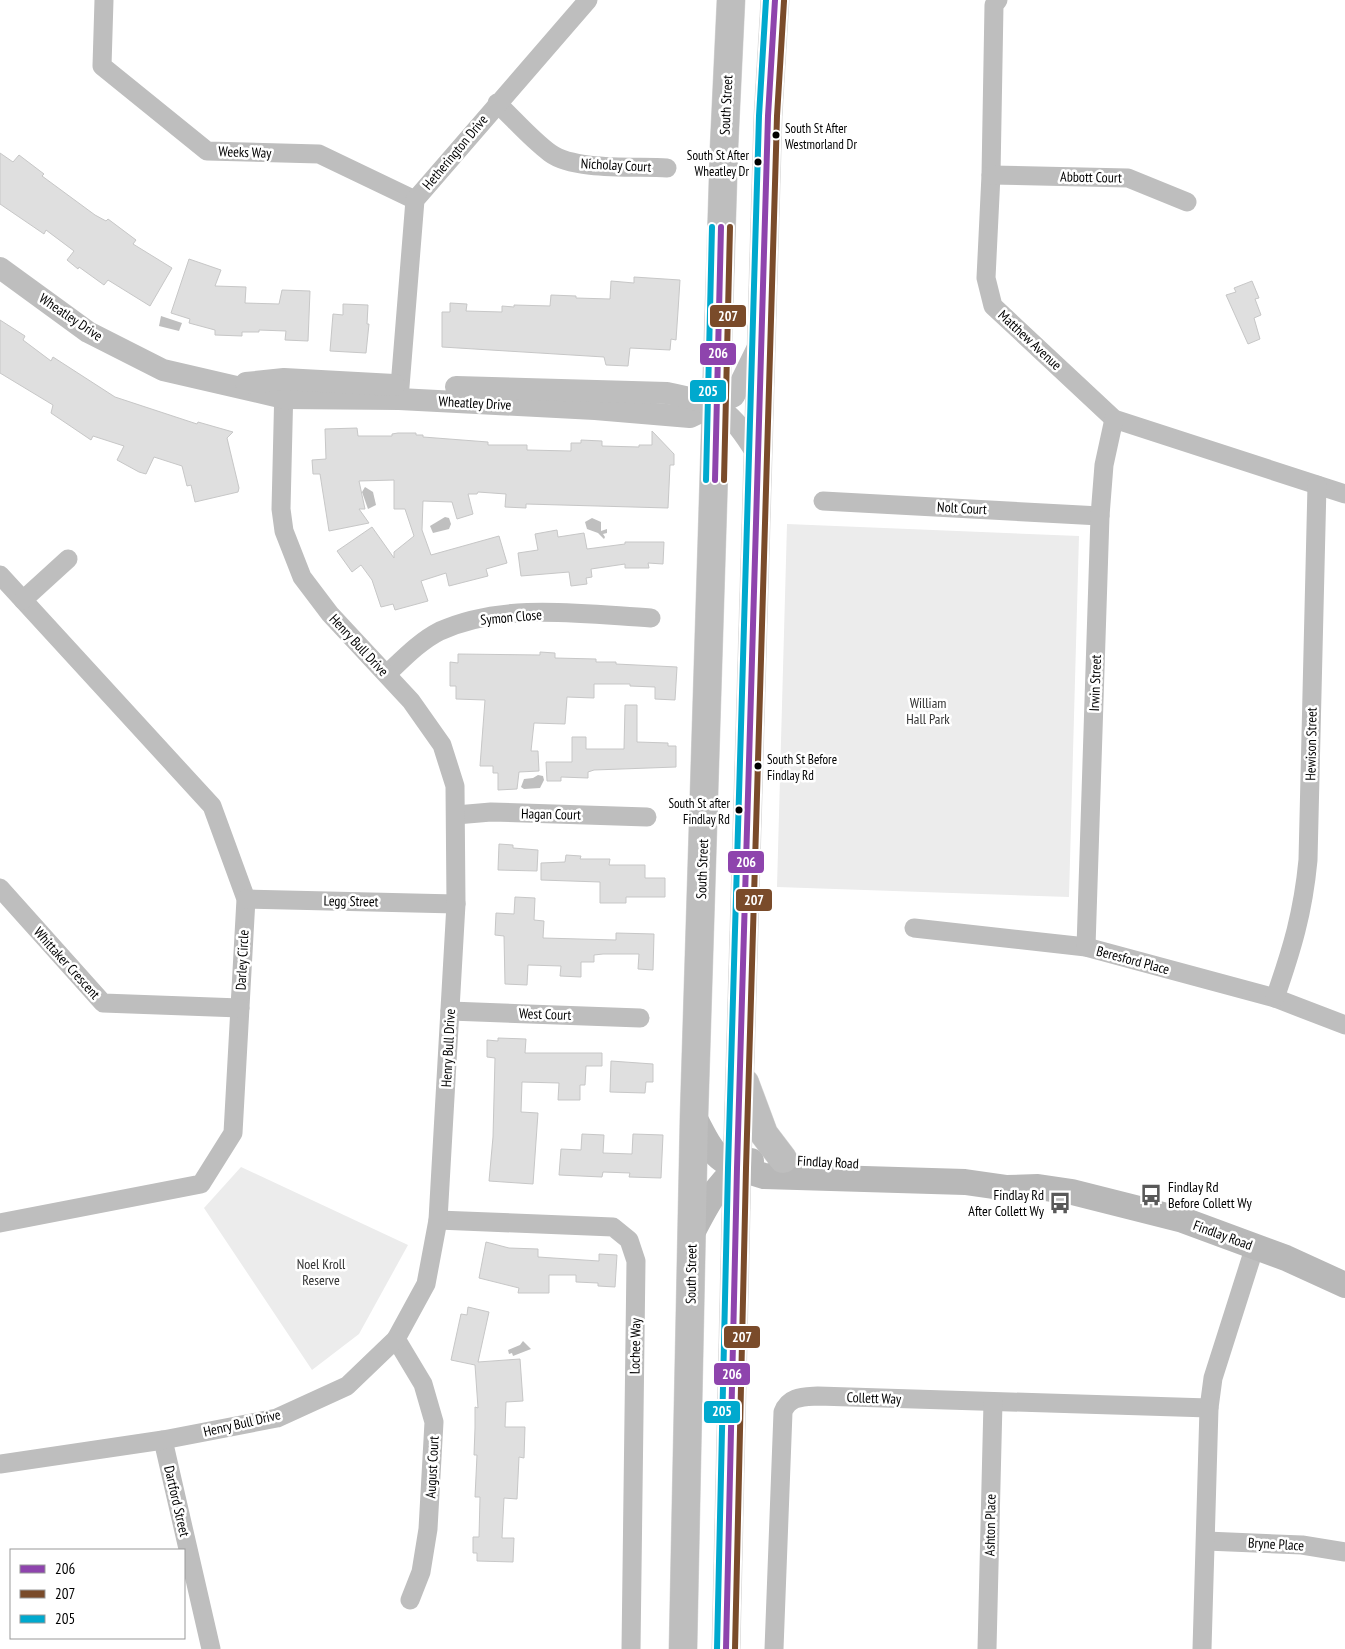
<svg xmlns="http://www.w3.org/2000/svg" width="1345" height="1649" font-family="'PT Sans Narrow',sans-serif">
  <rect width="100%" height="100%" fill="#fff"/>
  <g fill="#ececec">
    <path d="M787,524L1079,536L1069,897L777,887Z"/>
    <path d="M241,1167L408,1245L359,1334L312,1370L204,1208Z"/>
  </g>
  <g fill="#bfbfbf">
    <path d="M161,316L182,323L179,331L159,326Z"/>
    <path d="M365,487L373,492L376,505L368,509L362,492Z"/>
    <path d="M445,517L449,518L451,524L449,529L433,533L430,526Z"/>
    <path d="M592,518L601,522V531L607,529V533L603,534L605,537L604,539L598,533L587,529L585,522Z"/>
    <path d="M538,775L543,776L544,780L540,788L524,789L521,787L524,779L533,778Z"/>
    <path d="M523,1341L531,1349L513,1356L512,1353L509,1354L508,1350L520,1345Z"/>
  </g>
  <g fill="#dfdfdf" stroke="#c7c7c7">
    <path d="M0,153L13,162L19,155L44,174L42,176L95,215L106,221L108,219L136,240L133,244L172,268L150,306L108,280L104,285L79,267L78,269L67,260L74,251L46,230L44,234L0,204Z"/>
    <path d="M189,259L221,270L215,286L246,287L245,303L279,304L282,290L310,291L308,341L285,340L286,331L259,330V332H242V336L215,335V330L189,323L190,319L171,313Z"/>
    <path d="M634,277L680,280L678,311L676,340L671,339L670,350L630,348L628,366L606,365L604,357L442,347V312H450V303L467,304L466,311L502,312V306L514,307V305L550,306L551,295L576,296V298L610,299L611,281L634,283Z"/>
    <path d="M1252,281L1259,298L1255,299L1261,315L1254,318L1260,339L1248,344L1226,295L1236,292L1234,288Z"/>
    <path d="M343,304L368,305L367,324H369L366,353L330,351L333,314L343,315Z"/>
    <path d="M0,320L25,336L23,340L51,361L53,357L115,397L197,424L198,422L233,432L227,438L239,488L238,492L195,502L191,485L187,486L182,466L154,457L146,474L139,472L117,460L124,446L93,436L91,440L51,413L53,405L0,373Z"/>
    <path d="M357,428L358,436H392V434L398,433H416V435H423V437L488,442V445H527V450L571,451V443H581V440L602,441V446L639,447V445H652V431L674,454V465H670L668,508L526,504V508L505,507L506,494L478,492L477,494H468L473,514L457,519L452,502L423,501L422,530L431,555L499,536L507,563L486,569L488,576L449,586L446,573L421,581L428,601L395,610L393,604L381,607L372,580L361,565L352,572L337,551L372,527L394,558V552L414,536L405,509H394V480L359,481L365,509H359L369,523L329,531L320,474H313L312,460L326,459L325,429Z"/>
    <path d="M557,530L558,537L584,533L587,549L625,544V542H664L663,564L648,563L649,568H625V564L591,569L592,577L586,578L587,584L571,586L569,572L521,576L518,553L538,550L535,534Z"/>
    <path d="M540,652L555,653V658L596,659V662H616V664L677,667L675,700L655,699V687L630,686V684H594V698L567,697L565,724L534,723L531,751H538L539,771L519,772L517,789L498,790V773H493V766H480L485,700L456,699V686H450V662L458,663V654L540,655Z"/>
    <path d="M625,705H637V742L668,743V746H676V767L594,770L588,772V778L561,777V781H547L546,762H572V737H586V749H624Z"/>
    <path d="M499,844L513,845V848L538,850L537,871L498,870Z"/>
    <path d="M566,855L581,856L580,859H610L609,865H645V878H665V897H626V903H600V882L541,880V863L565,862Z"/>
    <path d="M515,897L535,898L534,920L544,921L543,938L616,940V933L654,934L653,970L638,969L639,954H603L594,955V962H581V977L560,976L561,966L528,965L527,985L505,984L504,936L495,935L496,913L514,914Z"/>
    <path d="M498,1038L526,1039L525,1053H602V1066H586L585,1085H580V1100H558L559,1083L522,1082L521,1112L538,1113L533,1184L489,1181L493,1137L495,1058L487,1057V1040L498,1041Z"/>
    <path d="M611,1061L653,1064V1082H646L645,1093L610,1092Z"/>
    <path d="M582,1134L604,1135L603,1153L632,1154L633,1134L663,1135L661,1178L629,1177L630,1173L603,1172L602,1177L559,1175L561,1149L581,1150Z"/>
    <path d="M486,1242L509,1248L538,1249V1257L599,1261V1254L617,1255L615,1287L598,1286V1283L576,1282V1275H549V1293H518L519,1288L479,1278Z"/>
    <path d="M468,1307L489,1312L478,1362L520,1359L523,1401L506,1402L505,1427H525L524,1458L519,1457L517,1499L504,1498L502,1538H514L513,1562L477,1561V1553H473V1537H479L480,1497H475L477,1455H474L475,1428V1407L478,1408L475,1365L451,1360L461,1314L467,1315Z"/>
  </g>
  <g fill="none" stroke-linecap="round" stroke-linejoin="round">
    <g stroke="#dbdbdb" stroke-width="29">
      <g id="trunk">
        <path d="M745,1083L764,1134L783,1159"/>
        <path d="M683,1649L694,1117L724,148L731,0"/>
        <path d="M726,1649L737,1168L768,116L775,0"/>
      </g>
    </g>
    <g stroke="#bebebe" stroke-width="19">
      <path d="M104,0L102,66L207,151L319,154L415,200"/>
      <path d="M998,0L994,5L991,175L986,278L993,306L1114,419L1345,494"/>
      <path d="M497,103C514,119 531,139 550,153C574,171 636,166 667,168"/>
      <path d="M991,175L1128,178L1187,202"/>
      <path d="M399,399L415,200L588,0"/>
      <path d="M823,501L1100,516"/>
      <path d="M0,575L212,806L246,899L233,1133L201,1184L0,1223"/>
      <path d="M23,600L68,559"/>
      <path d="M387,674C403,659 420,641 440,631C504,602 583,614 651,618"/>
      <path d="M456,815L491,812L647,817"/>
      <path d="M0,888L103,1003L240,1008"/>
      <path d="M246,899L456,904"/>
      <path d="M914,928L1086,947L1275,998L1345,1025"/>
      <path d="M1086,947L1100,516L1104,465L1114,419"/>
      <path d="M1275,998C1292,949 1303,913 1308,860L1317,485"/>
      <path d="M450,1011L640,1018"/>
      <path d="M438,1220L613,1227L629,1240L636,1261L631,1649"/>
      <path d="M396,1339L423,1384L434,1422L428,1529L421,1572L410,1600"/>
      <path d="M163,1440L211,1649"/>
      <path d="M0,1464L163,1440L277,1418L347,1386L396,1339L426,1284L438,1220L456,904L455,786L442,745L411,701L330,614L302,577L284,531L281,509L284,385"/>
      <path d="M1206,1541L1302,1545L1345,1552"/>
      <path d="M774,1649L783,1412C789,1396 803,1397 818,1396L1209,1408"/>
      <path d="M987,1649L993,1402"/>
      <path d="M1202,1649L1209,1408L1213,1378L1255,1246"/>
    </g>
    <g stroke="#bebebe" stroke-width="22">
      <path d="M0,268L88,332L163,370L284,398L399,399L595,409L690,417L734,396L760,343"/>
      <path d="M246,383L284,379L394,385"/>
      <path d="M456,387L667,393C721,404 729,409 758,455"/>
    </g>
    <g stroke="#b8b8b8" stroke-width="26">
      <path d="M694,1117C716,1160 717,1162 764,1176L965,1182L1007,1188L1038,1187L1072,1192L1183,1220L1286,1258L1345,1285"/>
      <path d="M692,1233C707,1204 720,1176 751,1161"/>
    </g>
    <use href="#trunk" stroke="#bebebe" stroke-width="28"/>
    <g stroke="#fff" stroke-width="10">
      <g id="bus-1">
        <path d="M715,480L721,227"/>
        <path d="M726,1649L737,1168L768,116L775,0"/>
      </g>
    </g>
    <g stroke="#fff" stroke-width="10">
      <g id="bus-2">
        <path d="M724,480L730,227"/>
        <path d="M735,1649L746,1168L777,116L784,1"/>
      </g>
    </g>
    <g stroke="#fff" stroke-width="10">
      <g id="bus-3">
        <path d="M706,480L712,227"/>
        <path d="M717,1649L728,1168L759,116L766,0"/>
      </g>
    </g>
    <use href="#bus-1" stroke="#8e44ad" stroke-width="6"/>
    <use href="#bus-2" stroke="#7a4b2a" stroke-width="6"/>
    <use href="#bus-3" stroke="#00a9ce" stroke-width="6"/>
  </g>
  <defs>
    <g id="bus-bare" transform="scale(1.725)"><path d="M-5-6H5V4H4V6H2V4H-2V6H-4V4H-5ZM-3.5-4V0h7V-4ZM-3.5 1.2v1.5H-2V1.2ZM2 1.2v1.5H3.5V1.2Z" fill="#595959" stroke="#fff" stroke-width="2.5" paint-order="stroke"/></g>
  </defs>
  <g fill-rule="evenodd">
    <use href="#bus-bare" x="1151" y="1195"/>
    <use href="#bus-bare" x="1060" y="1203"/>
  </g>
  <g fill="#000" stroke="#fff" stroke-width="2">
    <circle cx="776" cy="135" r="4.5"/>
    <circle cx="758" cy="162" r="4.5"/>
    <circle cx="758" cy="766" r="4.5"/>
    <circle cx="739" cy="810" r="4.5"/>
  </g>
  <g text-anchor="middle" stroke-width="5" stroke-linejoin="round" paint-order="stroke">
    <g font-size="13" fill="#000" stroke="#fff" text-anchor="start">
      <text x="785" y="133">South St After<tspan x="785" dy="16">Westmorland Dr</tspan></text>
      <text x="749" y="160" text-anchor="end">South St After<tspan x="749" dy="16">Wheatley Dr</tspan></text>
      <text x="767" y="764">South St Before<tspan x="767" dy="16">Findlay Rd</tspan></text>
      <text x="730" y="808" text-anchor="end">South St after<tspan x="730" dy="16">Findlay Rd</tspan></text>
    </g>
    <g font-size="14" fill="#000" stroke="#fff">
      <text transform="translate(726 105) rotate(-87)" y="5">South Street</text>
      <text transform="translate(245 152) rotate(2)" y="5">Weeks Way</text>
      <text transform="translate(455 152) rotate(-50)" y="5">Hetherington Drive</text>
      <text transform="translate(616 165) rotate(3)" y="5">Nicholay Court</text>
      <text transform="translate(1091 177) rotate(1)" y="5">Abbott Court</text>
      <text transform="translate(71 317) rotate(34)" y="5">Wheatley Drive</text>
      <text transform="translate(1030 340) rotate(43)" y="5">Matthew Avenue</text>
      <text transform="translate(475 403) rotate(3)" y="5">Wheatley Drive</text>
      <text transform="translate(962 508) rotate(3)" y="5">Nolt Court</text>
      <text transform="translate(511 617) rotate(-5)" y="5">Symon Close</text>
      <text transform="translate(359 645) rotate(47)" y="5">Henry Bull Drive</text>
      <text transform="translate(1095 683) rotate(-88)" y="5">Irwin Street</text>
      <text transform="translate(1311 744) rotate(-89)" y="5">Hewison Street</text>
      <text transform="translate(551 814) rotate(1)" y="5">Hagan Court</text>
      <text transform="translate(702 869) rotate(-88)" y="5">South Street</text>
      <text transform="translate(351 901) rotate(1)" y="5">Legg Street</text>
      <text transform="translate(242 960) rotate(-87)" y="5">Darley Circle</text>
      <text transform="translate(1133 960) rotate(15)" y="5">Beresford Place</text>
      <text transform="translate(67 963) rotate(48)" y="5">Whittaker Crescent</text>
      <text transform="translate(545 1014) rotate(2)" y="5">West Court</text>
      <text transform="translate(448 1048) rotate(-87)" y="5">Henry Bull Drive</text>
      <text transform="translate(828 1162) rotate(3)" y="5">Findlay Road</text>
      <text transform="translate(1223 1235) rotate(20)" y="5">Findlay Road</text>
      <text transform="translate(691 1274) rotate(-89)" y="5">South Street</text>
      <text transform="translate(635 1346) rotate(-89)" y="5">Lochee Way</text>
      <text transform="translate(874 1398) rotate(2)" y="5">Collett Way</text>
      <text transform="translate(242 1423) rotate(-13)" y="5">Henry Bull Drive</text>
      <text transform="translate(432 1467) rotate(-87)" y="5">August Court</text>
      <text transform="translate(177 1501) rotate(77)" y="5">Dartford Street</text>
      <text transform="translate(990 1525) rotate(-89)" y="5">Ashton Place</text>
      <text transform="translate(1276 1544) rotate(3)" y="5">Bryne Place</text>
    </g>
    <g font-size="14" fill="#333" stroke="#fff">
      <text x="928" y="708">William<tspan x="928" dy="16">Hall Park</tspan></text>
      <text x="321" y="1269">Noel Kroll<tspan x="321" dy="16">Reserve</tspan></text>
    </g>
    <g font-size="14" fill="#000" stroke="#fff" text-anchor="start">
      <text x="1168" y="1192">Findlay Rd<tspan x="1168" dy="16">Before Collett Wy</tspan></text>
      <text x="1044" y="1200" text-anchor="end">Findlay Rd<tspan x="1044" dy="16">After Collett Wy</tspan></text>
    </g>
  </g>
  <g stroke="#fff" stroke-width="2">
    <rect x="709" y="304" width="38" height="24" rx="5" fill="#7a4b2a"/>
    <rect x="699" y="342" width="38" height="24" rx="5" fill="#8e44ad"/>
    <rect x="689" y="379" width="38" height="24" rx="5" fill="#00a9ce"/>
    <rect x="727" y="850" width="38" height="24" rx="5" fill="#8e44ad"/>
    <rect x="735" y="888" width="38" height="24" rx="5" fill="#7a4b2a"/>
    <rect x="723" y="1325" width="38" height="24" rx="5" fill="#7a4b2a"/>
    <rect x="713" y="1362" width="38" height="24" rx="5" fill="#8e44ad"/>
    <rect x="703" y="1400" width="38" height="24" rx="5" fill="#00a9ce"/>
  </g>
  <g font-size="14" text-anchor="middle" font-weight="bold" fill="#fff">
    <text x="728" y="321">207</text>
    <text x="718" y="358">206</text>
    <text x="708" y="396">205</text>
    <text x="746" y="867">206</text>
    <text x="754" y="905">207</text>
    <text x="742" y="1342">207</text>
    <text x="732" y="1379">206</text>
    <text x="722" y="1416">205</text>
  </g>
  <rect x="10" y="1549" width="175" height="90" fill="#ffffff" stroke="#999999"/>
  <rect x="20" y="1565" width="25" height="8" fill="#8e44ad" stroke="#999999"/>
  <text x="55" y="1574" font-size="15" fill="#000000">206</text>
  <rect x="20" y="1590" width="25" height="8" fill="#7a4b2a" stroke="#999999"/>
  <text x="55" y="1599" font-size="15" fill="#000000">207</text>
  <rect x="20" y="1615" width="25" height="8" fill="#00a9ce" stroke="#999999"/>
  <text x="55" y="1624" font-size="15" fill="#000000">205</text>
</svg>
